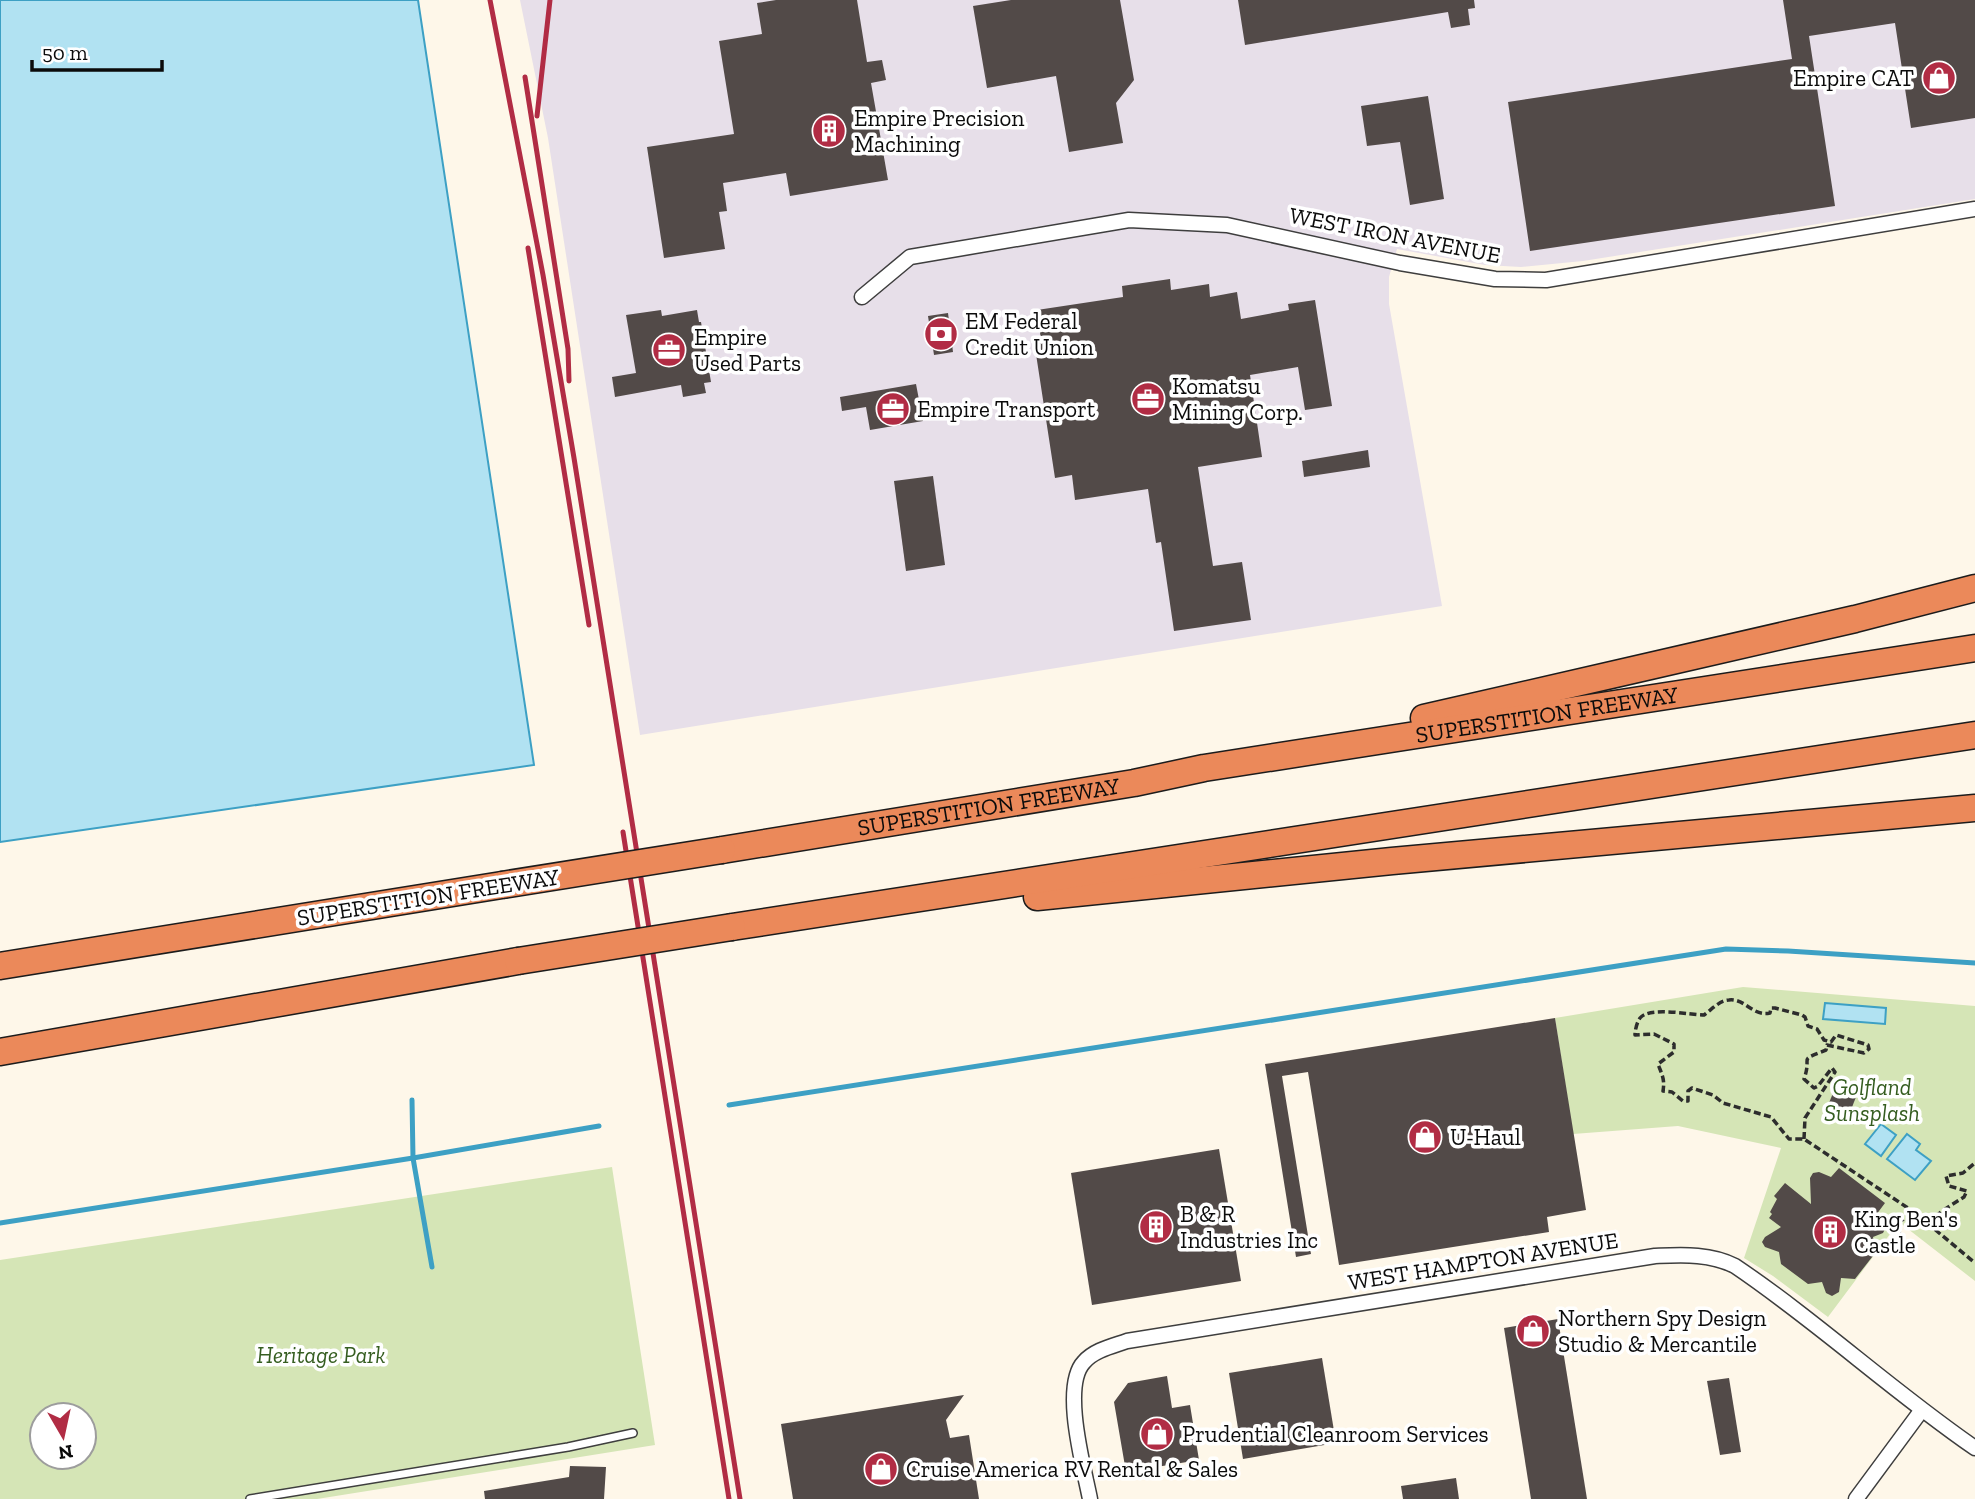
<svg xmlns="http://www.w3.org/2000/svg" width="1975" height="1499" font-family="'Zilla Slab',serif">
  <rect width="100%" height="100%" fill="#fef7e9"/>
  <path fill="#e7dfe9" d="M520,0H1975V199L1583,261L1521,267L1485,265L1397,249L1389,277V304L1442,606L640,735L548,138Z"/>
  <g fill="#d5e5b6" fill-rule="evenodd">
    <path d="M1743,987L1975,1006V1281L1899,1222L1828,1317L1773,1276L1744,1258L1781,1148L1678,1126L1573,1134L1555,1018Z"/>
    <path d="M612,1167L655,1445L317,1499H0V1260ZM42,1415H84V1457H42Z"/>
  </g>
  <g fill="#b1e2f2" stroke="#3da0c4" stroke-width="2">
    <path d="M0,0H418L534,765L0,842Z"/>
    <path d="M1825,1003L1886,1008L1885,1024L1823,1019Z"/>
    <path d="M1881,1124L1896,1135L1881,1156L1865,1144Z"/>
    <path d="M1907,1134L1920,1144L1916,1150L1931,1161L1915,1180L1887,1159Z"/>
  </g>
  <g fill="none" stroke-linecap="round" stroke-linejoin="round">
    <g stroke="#3da0c4" stroke-width="5">
      <path d="M412,1100L413,1158L432,1267"/>
      <path d="M729,1105L1726,949L1788,951L1975,963"/>
      <path d="M0,1223L413,1158L599,1126"/>
    </g>
  </g>
  <g fill="#524a48">
    <path d="M776,0H857L867,62L882,60L886,80L871,83L888,180L790,196L786,173L723,183L727,211L719,212L725,249L664,258L647,147L734,134L719,41L762,34L757,3Z"/>
    <path d="M1011,0H1120L1134,80L1116,103L1123,143L1069,152L1056,76L987,88L973,6Z"/>
    <path d="M1238,0H1474L1475,8L1468,9L1470,25L1451,28L1448,12L1245,45Z"/>
    <path d="M1783,0H1975V118L1911,128L1895,23L1809,36L1835,206L1530,251L1508,102L1792,59Z"/>
    <path d="M1428,96L1444,199L1410,205L1400,142L1367,146L1361,106Z"/>
    <path d="M1170,279L1171,290L1209,284L1210,297L1237,292L1241,319L1289,310L1288,304L1315,300L1332,406L1305,410L1298,367L1250,375L1262,457L1198,467L1213,566L1242,562L1251,620L1174,631L1161,542L1156,543L1148,489L1075,500L1072,475L1055,478L1034,341L1041,340L1037,310L1123,297L1122,286Z"/>
    <path d="M661,310L662,316L697,310L699,322H701L711,382L704,383L706,393L683,397L681,385L615,397L612,377L636,373L626,315Z"/>
    <path d="M948,313L953,352L934,355L928,316Z"/>
    <path d="M916,384L923,421L870,430L866,407L842,411L840,397Z"/>
    <path d="M1368,450L1370,467L1304,477L1302,461Z"/>
    <path d="M933,476L945,565L906,571L894,481Z"/>
    <path d="M1555,1018L1586,1210L1547,1217L1549,1232L1339,1265L1308,1072L1282,1076L1311,1254L1296,1257L1265,1064Z"/>
    <path d="M1838,1081L1859,1089L1846,1123L1824,1115Z"/>
    <path d="M1219,1149L1241,1281L1092,1305L1071,1173Z"/>
    <path d="M1839,1168L1885,1203L1876,1215L1885,1223L1886,1227L1883,1233L1873,1237L1876,1252L1855,1279L1841,1278L1839,1292L1832,1296L1826,1293L1822,1282L1808,1284L1781,1264L1779,1252L1765,1247L1762,1242L1765,1237L1781,1227L1769,1218L1772,1214L1770,1212L1777,1199L1774,1196L1785,1183L1811,1204L1810,1178L1813,1173L1819,1172L1831,1177Z"/>
    <path d="M1558,1319L1587,1499H1531L1504,1328Z"/>
    <path d="M1322,1358L1336,1443L1243,1459L1229,1373Z"/>
    <path d="M1167,1376L1172,1408L1190,1405L1199,1460L1126,1472L1114,1402L1128,1383Z"/>
    <path d="M1729,1378L1741,1452L1720,1455L1707,1381Z"/>
    <path d="M964,1395L946,1420L950,1438L969,1435L979,1499H793L781,1424Z"/>
    <path d="M570,1466L606,1467L604,1499H485L484,1491L569,1477Z"/>
    <path d="M1456,1478L1459,1499H1403L1401,1486Z"/>
  </g>
  <g fill="none" stroke-linecap="round" stroke-linejoin="round">
    <g stroke="#3e3e3e" stroke-width="10">
      <path id="lane" d="M250,1499L568,1447L633,1433"/>
    </g>
    <g stroke="#3e3e3e" stroke-width="17">
      <g id="street">
        <path d="M862,297L910,257L1129,220L1227,225L1400,263L1495,279L1546,280L1975,209"/>
        <path d="M1090,1499C1084,1468 1061,1386 1084,1362C1094,1350 1113,1346 1127,1341L1655,1256C1681,1255 1710,1253 1735,1266C1818,1322 1892,1391 1975,1448"/>
        <path d="M1856,1499L1921,1411"/>
      </g>
    </g>
    <g stroke="#1c1c1c" stroke-width="29">
      <g id="highway">
        <path d="M1424,718L1855,619L1975,588"/>
        <path id="s1" d="M722,850L1134,783L1204,768L1975,648"/>
        <path d="M1037,897L1392,861L1975,808"/>
        <path d="M732,927L1975,735"/>
        <path d="M0,966L502,885"/>
        <path d="M0,1052L518,961"/>
      </g>
    </g>
    <g stroke="#2d2d2d" stroke-width="3.5" stroke-dasharray="7 3.5" stroke-linecap="butt">
      <path d="M1804,1139L1805,1118L1835,1072L1832,1068L1818,1086L1814,1088L1804,1079C1813,1054 1796,1062 1826,1050L1827,1045L1864,1053L1869,1049L1868,1045L1836,1035L1831,1042L1824,1040L1817,1029L1808,1026L1805,1017L1802,1015L1775,1008H1771L1770,1013C1753,1017 1745,998 1729,1000C1720,1000 1711,1010 1704,1015C1690,1015 1650,1006 1640,1018C1637,1022 1635,1030 1635,1035L1654,1034L1674,1044V1052L1658,1064C1662,1075 1665,1079 1663,1091L1672,1092L1683,1101H1688V1091L1692,1088L1713,1095L1723,1103L1771,1117L1789,1139H1804L1914,1212L1975,1263"/>
      <path d="M1928,1224L1942,1211L1964,1197L1967,1191L1949,1186L1946,1176L1963,1173L1975,1163"/>
      <path d="M1900,1255L1899,1222L1914,1212"/>
    </g>
    <use href="#lane" stroke="#fff" stroke-width="7"/>
    <use href="#street" stroke="#fff" stroke-width="14"/>
    <use href="#highway" stroke="#eb895a" stroke-width="26"/>
    <g stroke="#b12c44" stroke-width="5">
      <path d="M490,0L543,275L574,458L740,1499"/>
      <path d="M525,77L568,349L569,381"/>
      <path d="M537,116L550,0"/>
      <path d="M528,248L589,625"/>
      <path d="M623,832L729,1499"/>
    </g>
    <g stroke="#1c1c1c" stroke-width="29" stroke-linecap="butt">
      <g id="highway-bridge">
        <path d="M502,885L722,850"/>
        <path d="M518,961L732,927"/>
      </g>
    </g>
    <use href="#highway-bridge" stroke="#eb895a" stroke-width="26"/>
  </g>
  <defs>
    <g id="shop-disc" transform="scale(1.75)"><circle r="9.5" fill="#b12c44" stroke="#fff"/><path d="M-5-2.5h2.3a2.7 3.5 0 0 1 5.4 0H5L5.5 6h-11ZM-1.5-2.5h3a1.5 2.3 0 0 0-3 0Z" fill="#fff"/></g>
    <g id="building-disc" transform="scale(1.75)"><circle r="9.5" fill="#b12c44" stroke="#fff"/><path d="M-4-6H4V6H1V3H-1V6H-4ZM-2.5-4.3h1.7v1.8h-1.7ZM.8-4.3h1.7v1.8H.8ZM-2.5-1h1.7V.8h-1.7ZM.8-1h1.7V.8H.8Z" fill="#fff"/></g>
    <g id="bank-disc" transform="scale(1.75)"><circle r="9.5" fill="#b12c44" stroke="#fff"/><path d="M-6-4H6V4H-6ZM0-2.3a2.3 2.3 0 1 0 0 4.6a2.3 2.3 0 1 0 0-4.6Z" fill="#fff"/></g>
    <g id="office-disc" transform="scale(1.75)"><circle r="9.5" fill="#b12c44" stroke="#fff"/><path d="M-6-3h4V-5.5h4V-3h4V5H-6ZM-1-4.5V-3h2v-1.5ZM-6 0V1H6V0Z" fill="#fff"/></g>
  </defs>
  <g fill-rule="evenodd">
    <use href="#shop-disc" x="1939" y="78"/>
    <use href="#building-disc" x="829" y="131"/>
    <use href="#bank-disc" x="941" y="334"/>
    <use href="#office-disc" x="669" y="350"/>
    <use href="#office-disc" x="1148" y="399"/>
    <use href="#office-disc" x="893" y="409"/>
    <use href="#shop-disc" x="1425" y="1137"/>
    <use href="#building-disc" x="1156" y="1227"/>
    <use href="#building-disc" x="1830" y="1232"/>
    <use href="#shop-disc" x="1533" y="1331"/>
    <use href="#shop-disc" x="1157" y="1434"/>
    <use href="#shop-disc" x="881" y="1469"/>
  </g>
  <g text-anchor="middle" stroke-width="7" stroke-linejoin="round" paint-order="stroke">
    <g font-size="23" fill="#0b0b0b" stroke="#fff" text-anchor="start">
      <text x="1914" y="86" text-anchor="end">Empire CAT</text>
      <text x="854" y="126">Empire Precision<tspan x="854" dy="26">Machining</tspan></text>
      <text x="965" y="329">EM Federal<tspan x="965" dy="26">Credit Union</tspan></text>
      <text x="694" y="345">Empire<tspan x="694" dy="26">Used Parts</tspan></text>
      <text x="1172" y="394">Komatsu<tspan x="1172" dy="26">Mining Corp.</tspan></text>
      <text x="917" y="417">Empire Transport</text>
      <text x="1450" y="1145">U-Haul</text>
      <text x="1180" y="1222">B &amp; R<tspan x="1180" dy="26">Industries Inc</tspan></text>
      <text x="1854" y="1227">King Ben's<tspan x="1854" dy="26">Castle</tspan></text>
      <text x="1558" y="1326">Northern Spy Design<tspan x="1558" dy="26">Studio &amp; Mercantile</tspan></text>
      <text x="1182" y="1442">Prudential Cleanroom Services</text>
      <text x="906" y="1477">Cruise America RV Rental &amp; Sales</text>
    </g>
    <g font-size="23" fill="#0b0b0b" stroke="#fff">
      <text transform="translate(1395 235) rotate(11)" y="8">WEST IRON AVENUE</text>
      <text dy="8" stroke="none"><textPath href="#s1" startOffset="836">SUPERSTITION FREEWAY</textPath></text>
      <text dy="8" stroke="none"><textPath href="#s1" startOffset="270">SUPERSTITION FREEWAY</textPath></text>
      <text transform="translate(428 897) rotate(-9)" y="8">SUPERSTITION FREEWAY</text>
      <text transform="translate(1483 1261) rotate(-9)" y="8">WEST HAMPTON AVENUE</text>
    </g>
    <g font-size="23" font-style="italic" fill="#355d20" stroke="#fff">
      <text x="1872" y="1095">Golfland<tspan x="1872" dy="26">Sunsplash</tspan></text>
      <text x="321" y="1363">Heritage Park</text>
    </g>
  </g>
  <g transform="translate(63 1436) rotate(171)"><circle r="33" fill="#ffffff" stroke="#9d9d9d" stroke-width="2"/>
  <path d="M0-5L12 26L0 18L-12 26Z" fill="#b12c44"/>
  <text y="-10" font-size="19" font-weight="bold" text-anchor="middle" fill="#0b0b0b">N</text>
  </g>
  <path d="M32 60v10h130v-10" fill="none" stroke="#0b0b0b" stroke-width="3.5"/>
  <text x="42" y="60" font-size="21" fill="#0b0b0b" stroke="#ffffff" stroke-width="5" paint-order="stroke">50 m</text>
</svg>
